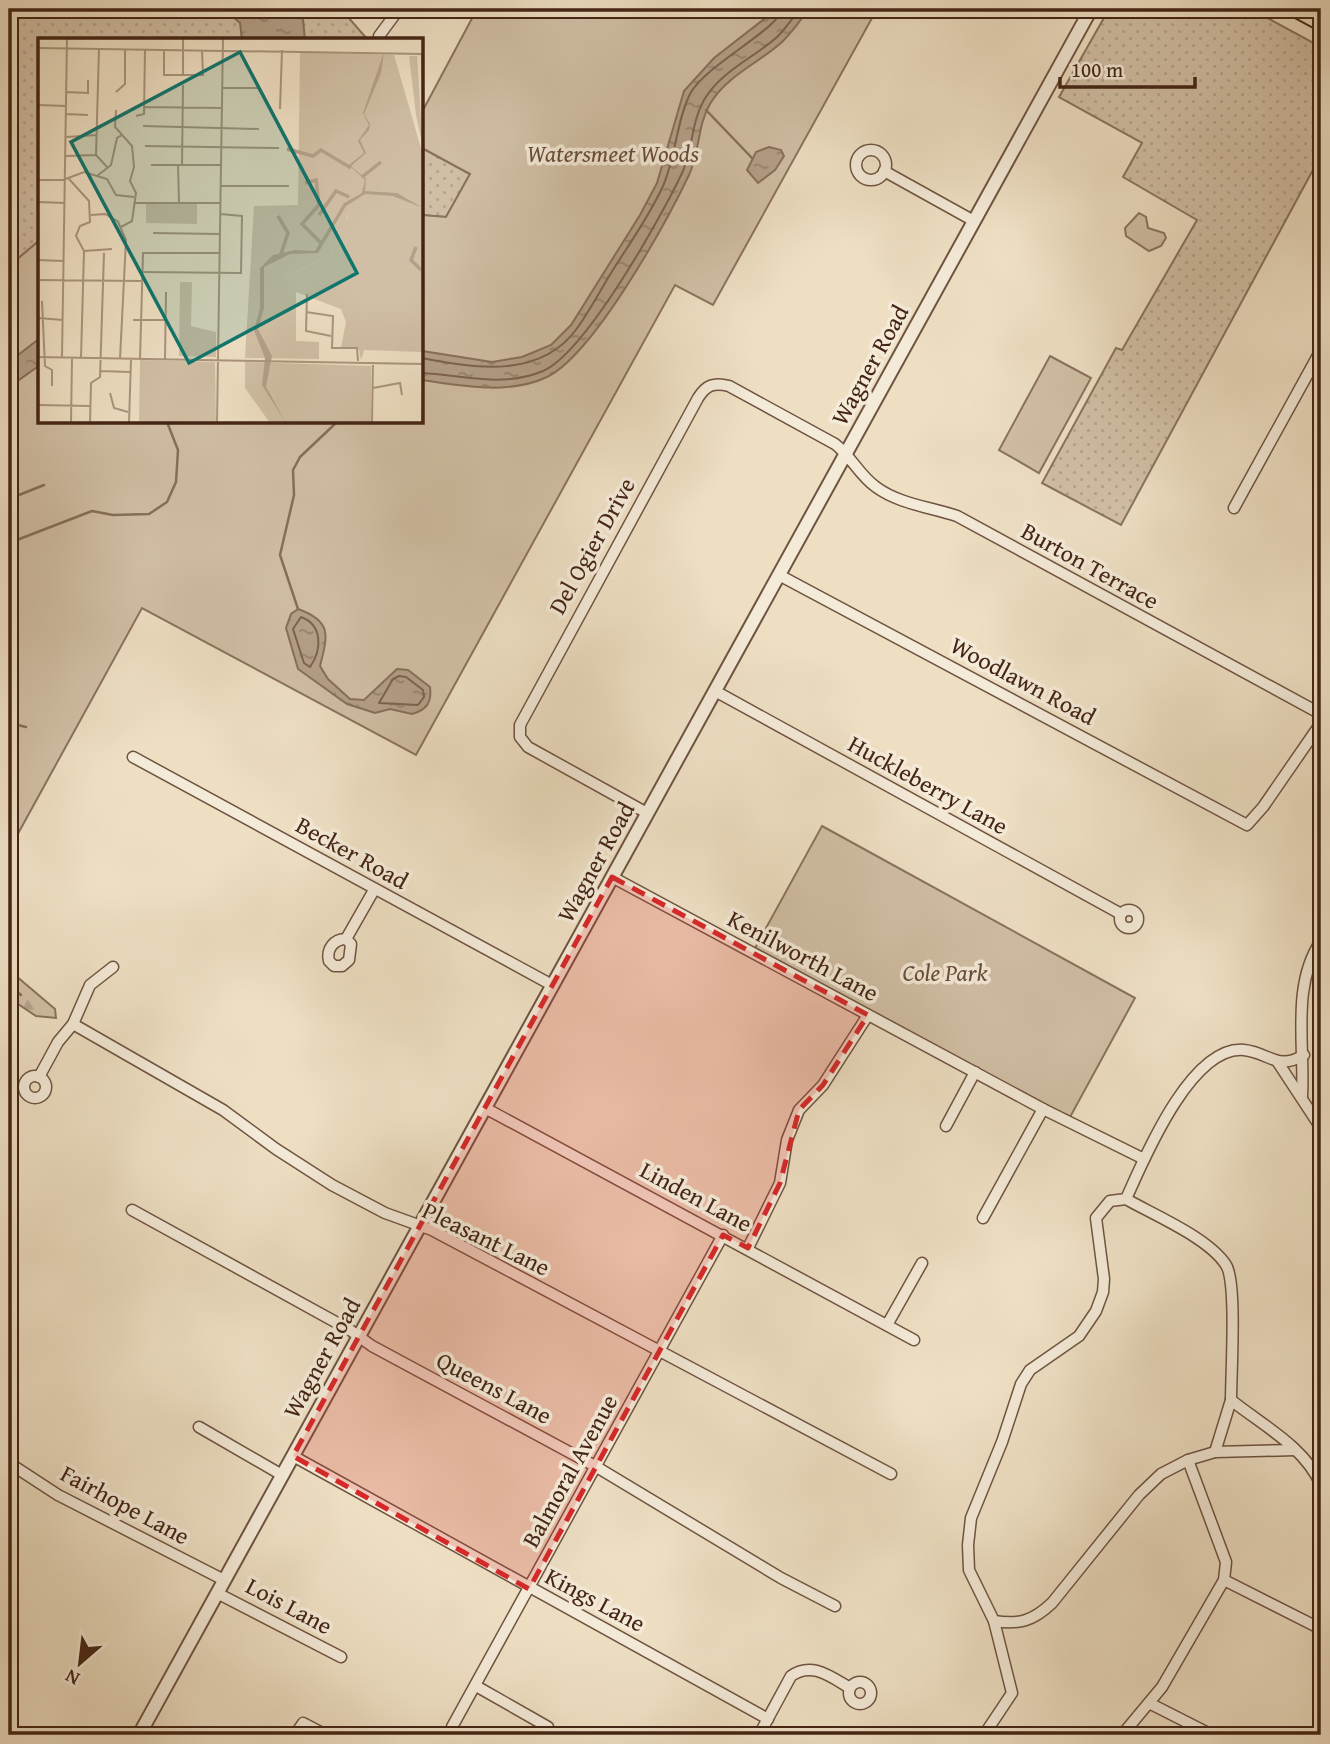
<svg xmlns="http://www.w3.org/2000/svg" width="1330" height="1744" font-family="'Gentium Book Plus',serif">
  <defs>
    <pattern id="grass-dots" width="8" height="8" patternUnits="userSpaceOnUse" patternTransform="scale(1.75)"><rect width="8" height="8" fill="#d1bfa5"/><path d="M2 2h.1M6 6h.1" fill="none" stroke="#b5a48d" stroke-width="1.8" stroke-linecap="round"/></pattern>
    <pattern id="forest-firs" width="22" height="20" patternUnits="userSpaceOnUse" patternTransform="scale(1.75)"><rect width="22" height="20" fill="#d1bfa5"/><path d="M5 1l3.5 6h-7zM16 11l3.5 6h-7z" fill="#b5a48d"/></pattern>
    <pattern id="water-ripples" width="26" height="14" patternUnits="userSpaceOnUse" patternTransform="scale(1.75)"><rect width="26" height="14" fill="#b4a088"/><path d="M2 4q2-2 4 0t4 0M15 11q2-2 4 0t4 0" fill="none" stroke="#94826e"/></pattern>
  </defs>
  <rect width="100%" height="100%" fill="#eedfc3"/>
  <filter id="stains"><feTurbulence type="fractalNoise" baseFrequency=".00286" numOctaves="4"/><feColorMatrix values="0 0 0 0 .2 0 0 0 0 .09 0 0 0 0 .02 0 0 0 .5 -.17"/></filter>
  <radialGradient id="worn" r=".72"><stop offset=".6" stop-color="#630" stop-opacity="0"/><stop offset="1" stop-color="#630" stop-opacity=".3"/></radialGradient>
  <g fill="url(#grass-dots)" stroke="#8a725d" stroke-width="2">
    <path d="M9,9H341L368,40H40V240L9,266Z"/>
    <path d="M1109,9H1251L1321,47V155L1121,525L1042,483L1116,348L1122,350L1197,220L1123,177L1142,143L1059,97Z"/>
    <path d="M422,148L470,174L446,217L422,215Z"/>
  </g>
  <path fill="url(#forest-firs)" stroke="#8a725d" stroke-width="2" d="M9,970L55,1009L56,1018L36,1016L9,998Z"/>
  <g fill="#d1bfa5" stroke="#8a725d" stroke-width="2">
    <path d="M477,9H877L713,305L675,285L416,755L142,608L9,850V266L40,240V422H422V215L446,217L470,174L422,148V112Z"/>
    <path d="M1139,213L1146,217L1148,228L1164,233L1166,238L1161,246L1149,251L1126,236L1125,228Z"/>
    <path d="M1050,356L1091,378L1039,473L999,450Z"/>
    <path d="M822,826L1135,998L1069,1119L755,948Z"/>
  </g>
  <g fill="url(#water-ripples)" stroke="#876f5a" stroke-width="2">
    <path d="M224,9H302L305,40H242L240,23Z"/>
    <path d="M777,9H808C801,20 791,33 782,42C759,63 726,76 710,104C697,126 700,152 689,175C666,223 594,354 547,377C509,395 462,386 422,380V351L492,362L522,357L551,345L571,325L640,215L657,183L684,91L714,58Z"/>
    <path d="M769,147L781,150L784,156L775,170L758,183L747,170L756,152Z"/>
    <path d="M40,338V365L9,387V362Z"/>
    <path d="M298,609C332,621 328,635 320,666L328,679L350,699L364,700L397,669L408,670L430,687C432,702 427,710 412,714L390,709L375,713L347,704L298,669L286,628L291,614Z"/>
  </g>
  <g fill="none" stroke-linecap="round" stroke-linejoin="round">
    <g stroke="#7c624e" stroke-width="2">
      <path d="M422,358C475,369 542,379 578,327C590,310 600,291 611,273C629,244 649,217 663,186C676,157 676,122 690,94C704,66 779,29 782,9"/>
      <path d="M422,373C463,375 503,388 543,371C586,352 662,216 683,171C693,148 691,123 704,100C720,72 753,58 776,38C785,30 792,18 800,9"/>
      <path d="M301,617C323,625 322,650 310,667L304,663L293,629Z"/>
      <path d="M399,676L406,677L423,690L424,697L418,705L379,703L393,679Z"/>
    </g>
    <g stroke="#876f5a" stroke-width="2.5">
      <path d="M706,110L752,158"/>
      <path d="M9,499L44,485"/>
      <path d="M9,543L92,511L113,515L149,514L167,502L176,482L178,450L167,422"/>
      <path d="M298,609L280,555L294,495L293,470L300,457L337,422"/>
      <path d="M9,723L26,727"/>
      <path d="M9,985L21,995"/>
    </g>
    <g stroke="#6e5440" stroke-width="13">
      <g id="minor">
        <path d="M379,36L399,9"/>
        <circle cx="871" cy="165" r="15"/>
        <path d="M884,171L974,221"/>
        <path d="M1234,508L1321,350"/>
        <path d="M779,575L1247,825L1263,807L1321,723"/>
        <path d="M715,691L1121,914"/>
        <path d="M133,757L552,985"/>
        <path d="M647,813L528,747L520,737V725L698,398C706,385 714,382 729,386L835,444C851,456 859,475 876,487C899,504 930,507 957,516L1321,714"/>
        <path d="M612,877L1043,1109L1144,1159"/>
        <circle cx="1129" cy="919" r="9"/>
        <path d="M346,939L351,944L349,960L342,966H334L329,961C326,949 334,939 346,939L374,890"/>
        <path d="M73,1024L223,1110L276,1149L332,1185L385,1213L432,1230L891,1474"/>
        <path d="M1277,1061L1321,1128"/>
        <circle cx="35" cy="1087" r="11"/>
        <path d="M39,1077L58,1042L73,1024L90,985L113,967"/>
        <path d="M1302,1096C1305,1046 1291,985 1321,941"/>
        <path d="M485,1108L914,1340"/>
        <path d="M946,1126L975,1072"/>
        <path d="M1126,1199C1154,1215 1209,1238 1226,1265C1237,1282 1231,1373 1231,1400C1262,1425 1305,1447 1321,1485"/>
        <path d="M132,1210L350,1330L372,1346L595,1466L781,1578L835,1606"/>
        <path d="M983,1218L1043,1109"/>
        <path d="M748,1248L780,1183L787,1140L799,1110L823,1085L868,1015"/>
        <path d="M887,1325L922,1263"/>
        <path d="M199,1427L282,1475"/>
        <path d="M1215,1452L1231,1400"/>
        <path d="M293,1456L768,1719"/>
        <path d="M9,1463L58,1495L224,1580"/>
        <path d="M1224,1580L1321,1629"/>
        <path d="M217,1593L341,1657"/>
        <path d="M994,1621C1019,1625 1033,1621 1052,1603L1139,1495L1161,1474L1188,1460L1215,1452L1295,1450"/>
        <circle cx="860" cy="1693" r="11"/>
        <path d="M476,1686L548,1727"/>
        <path d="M1149,1703L1212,1735"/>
        <path d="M452,1727L723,1235"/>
        <path d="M295,1735L303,1723L326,1735"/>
        <path d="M759,1735L791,1676C812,1661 831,1677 850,1688"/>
        <path d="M984,1735L1012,1693L994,1621L969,1570L968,1545L971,1518L1002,1442L1021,1384L1030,1370L1079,1336L1096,1311L1103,1292L1104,1279L1096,1218L1110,1201L1126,1199C1144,1159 1191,1045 1244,1050C1270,1053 1277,1071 1304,1055"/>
        <path d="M1122,1735L1162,1687L1224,1580L1226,1562L1188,1460"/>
      </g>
    </g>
    <g stroke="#6e5440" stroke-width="16">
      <path id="tertiary" d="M139,1735L1091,9"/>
    </g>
    <g stroke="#442515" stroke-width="18">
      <path id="primary" d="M1295,9L1321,23"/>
    </g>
    <use href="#minor" stroke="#f4ead8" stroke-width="10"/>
    <use href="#tertiary" stroke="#f4ead8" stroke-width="12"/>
    <use href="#primary" stroke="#eedfc3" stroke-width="14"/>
  </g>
  <path fill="#d62828" fill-opacity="0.2" stroke="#d62828" stroke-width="5" stroke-dasharray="14 9" stroke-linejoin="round" d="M612,877L868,1015L823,1085L799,1110L780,1183L748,1248L723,1235L529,1589L293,1456Z"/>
  <g text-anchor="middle" stroke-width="7" stroke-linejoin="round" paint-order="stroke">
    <g font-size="24" font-style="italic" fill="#674c39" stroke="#f4ead8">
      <text x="613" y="162">Watersmeet Woods</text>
      <text x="945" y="981">Cole Park</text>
    </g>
    <g font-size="24" fill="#442515" stroke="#f4ead8">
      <text transform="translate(870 365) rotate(-61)" y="8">Wagner Road</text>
      <text transform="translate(592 546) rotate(-61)" y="8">Del Ogier Drive</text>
      <text transform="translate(1090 566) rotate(29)" y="8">Burton Terrace</text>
      <text transform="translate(1023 681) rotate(28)" y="8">Woodlawn Road</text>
      <text transform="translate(928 785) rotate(29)" y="8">Huckleberry Lane</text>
      <text transform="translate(352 853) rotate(29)" y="8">Becker Road</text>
      <text transform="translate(596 862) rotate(-61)" y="8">Wagner Road</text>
      <text transform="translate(803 956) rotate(28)" y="8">Kenilworth Lane</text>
      <text transform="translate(696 1197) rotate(28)" y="8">Linden Lane</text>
      <text transform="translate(486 1239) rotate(26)" y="8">Pleasant Lane</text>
      <text transform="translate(322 1358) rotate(-61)" y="8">Wagner Road</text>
      <text transform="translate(494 1388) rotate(28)" y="8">Queens Lane</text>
      <text transform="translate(570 1471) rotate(-61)" y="8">Balmoral Avenue</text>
      <text transform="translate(125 1505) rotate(28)" y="8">Fairhope Lane</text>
      <text transform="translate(595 1600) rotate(28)" y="8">Kings Lane</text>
      <text transform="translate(289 1606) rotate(28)" y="8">Lois Lane</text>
    </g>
  </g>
  <g transform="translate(38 38)">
    <rect width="385" height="385" fill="#eedfc3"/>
    <path d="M371,18H379L385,110L378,77ZM328,168L385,170V314L326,312L323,322L321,311L303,310L308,284L303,271L258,254V245H248V238L294,217L308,177L311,185H321ZM142,244H154L153,288L178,294V319L141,318ZM102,322L177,324L178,385H101Z" fill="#d1bfa5"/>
    <path d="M262,14L356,17L385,117V170L330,169L318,191L311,188L309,177L294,217L248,238V245H258V303L281,304V321L207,320L216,168L260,167ZM108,165L159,166V186L108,185ZM207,324L333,328V385H232L207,350Z" fill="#d1bfa5"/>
    <path d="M346,14L343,35L326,76L332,86L331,92L322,102L328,115L313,128L328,141L327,153L359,155L385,170L355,158L327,156L308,168L280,215L252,216L226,229V270L220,291L234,318L228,349L248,385L224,347L227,320L216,292L222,270V230L235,217L257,212L277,213L306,165L324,155L327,142L311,127L326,115L320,103L331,87L325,75Z" fill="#b4a088"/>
    <path fill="none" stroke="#b4a088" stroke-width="3.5" d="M249,111L275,118L283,112L313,130M324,139L343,124M267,145L278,142L281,167L264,186L284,206M281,177L298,153L311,159M240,178L250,195L243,216M378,209L373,222L383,232"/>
    <path fill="none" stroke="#aa957d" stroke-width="2" d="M145,0V37M0,10L385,16M61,10L58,117L70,130M126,11V37H165L164,12M384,16L385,41M184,50H220M28,54L50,55V42M78,54L87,46V11M0,67L28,68M106,69L184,70M242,71L244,12M78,72L77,89L94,108L96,129L92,143L98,155L94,183L83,189M28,76L50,77M98,78L106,76L107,11M105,88L221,91M28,99L59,97M107,108L241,110M28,118L58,117M113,127H183M140,127L141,165M144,127L145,47M59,138L73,127L79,100L84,97M31,141L51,163L52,184L42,188L38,198L46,213M0,142H25L46,134L69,141L78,157L96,159M183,148H251M0,164L27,165M96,165H182M53,177L67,176L81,184M80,184L88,202L82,321M115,195L182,196M46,213L74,211M0,222L26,223M103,234L203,235L204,178L182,176M0,242L103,243M269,256L268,293L293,298M4,263L7,328L14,332V348V344M268,274L295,278L294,310H319L320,323M0,280L25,282M95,282H128M0,319L385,326M24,319L29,0M43,320L46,213M102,321L105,215H182M127,321L128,254M62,333L92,334M335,350L362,345L364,357M72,355L76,370L90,374M0,367L52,368M33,385L34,320M52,385L53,345L62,339L66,215M91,385L93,321M179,385L185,0M334,385L335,324M384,385L385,346"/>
    <path fill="#0f766e" fill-opacity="0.15" stroke="#0f766e" stroke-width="3.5" d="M202,14L319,235L151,325L33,104Z"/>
    <rect width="385" height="385" fill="none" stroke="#442515" stroke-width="3.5"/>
  </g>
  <rect width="1330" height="1744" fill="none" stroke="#eedfc3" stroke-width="35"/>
  <rect x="10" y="10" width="1309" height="1723" fill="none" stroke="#442515" stroke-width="3.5"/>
  <rect x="18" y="18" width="1295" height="1709" fill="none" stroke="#442515" stroke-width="2"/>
  <g transform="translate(80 1663) rotate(208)" stroke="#f4ead8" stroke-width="5" paint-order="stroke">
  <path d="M0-5L12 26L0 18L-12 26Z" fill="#442515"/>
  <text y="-10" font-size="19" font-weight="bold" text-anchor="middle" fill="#442515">N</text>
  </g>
  <path d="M1060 77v10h135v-10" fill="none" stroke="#442515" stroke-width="3.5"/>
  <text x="1071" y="77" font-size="21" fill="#442515" stroke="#f4ead8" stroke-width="5" paint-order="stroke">100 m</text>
  <rect width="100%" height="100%" filter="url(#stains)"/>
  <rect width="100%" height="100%" fill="url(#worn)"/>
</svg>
